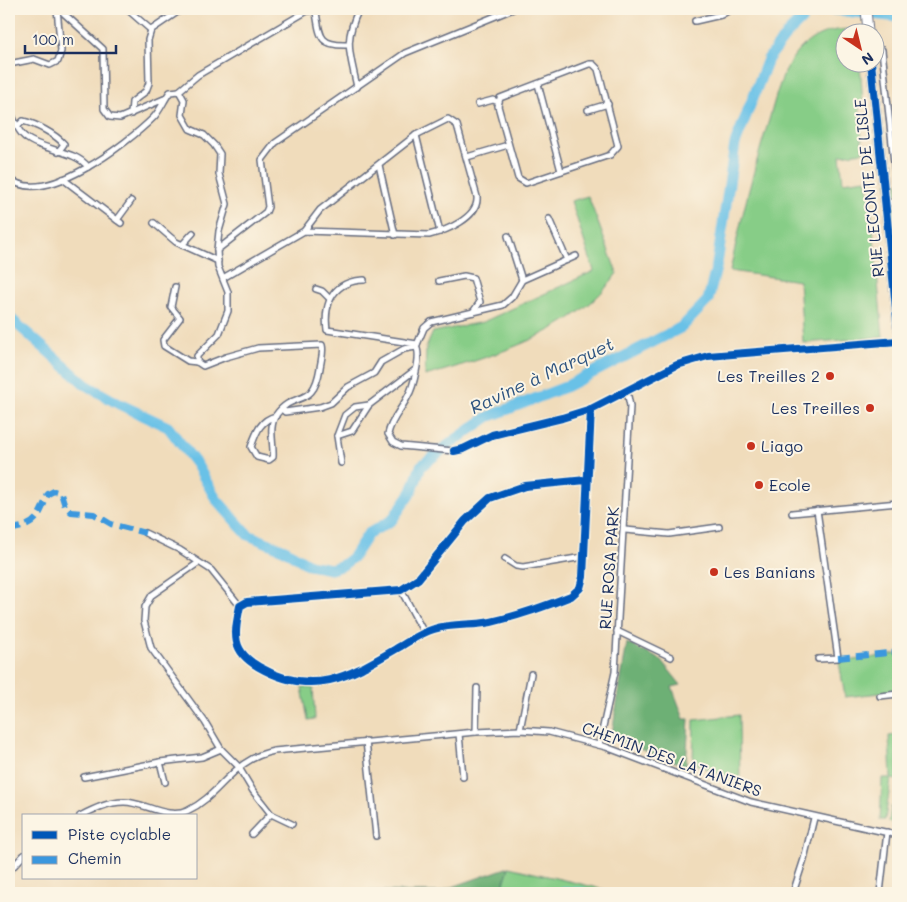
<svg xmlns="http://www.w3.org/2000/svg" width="907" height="902" font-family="Mali,sans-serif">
  <rect width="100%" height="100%" fill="#fcf5e5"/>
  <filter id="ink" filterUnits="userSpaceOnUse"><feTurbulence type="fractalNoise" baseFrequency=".02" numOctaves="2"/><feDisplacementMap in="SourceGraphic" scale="10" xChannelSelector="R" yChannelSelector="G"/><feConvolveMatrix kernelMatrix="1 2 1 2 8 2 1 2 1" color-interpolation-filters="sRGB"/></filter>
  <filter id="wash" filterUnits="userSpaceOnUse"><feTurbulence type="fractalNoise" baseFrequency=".0096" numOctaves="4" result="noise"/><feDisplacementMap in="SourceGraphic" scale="20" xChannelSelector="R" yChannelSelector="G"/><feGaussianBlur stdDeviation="1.12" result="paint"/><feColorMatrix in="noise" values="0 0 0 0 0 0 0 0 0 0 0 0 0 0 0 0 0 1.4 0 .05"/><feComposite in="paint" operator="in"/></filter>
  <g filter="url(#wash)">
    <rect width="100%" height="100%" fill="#f0dcbb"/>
    <g fill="#87cd87" stroke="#517e72">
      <path d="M857,29L858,32H844V62L860,63L863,104L859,105L863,152L840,155L843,182L866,179L870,196L883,337L803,343L799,281L730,271C741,219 753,171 769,120C776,96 783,65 802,47C819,31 835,29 857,29Z"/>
      <path d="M887,182H898V200H893L889,197Z"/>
      <path d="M588,196L617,273C579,332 490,357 425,376L426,348L433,332L483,322L594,271L571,201Z"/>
      <path d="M890,207L897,208L898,286Z"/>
      <path d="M898,654V691L845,697L839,662Z"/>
      <path d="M302,687H313L315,719L308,720Z"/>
      <path d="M739,715L740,785L693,762L694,720Z"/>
      <path d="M898,735V780L891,779L885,820H880L882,778H891L889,736Z"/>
      <path d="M891,807H898V824L889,822Z"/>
      <path d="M509,867L611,891L612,893H501Z"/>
    </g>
    <g fill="#6db074" stroke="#447069">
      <path d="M627,643L661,660L681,685L672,687L684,719H689L686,766L615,740L612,733Z"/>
      <path d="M509,867L501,893H230L267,889L438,892Z"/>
    </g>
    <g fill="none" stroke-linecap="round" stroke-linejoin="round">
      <g stroke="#69c1e7" stroke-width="11">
        <path d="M828,9L898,17"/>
        <path d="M9,317L86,385L119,404L168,427L197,465L216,499L248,535L285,550L309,565L331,569L343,565L353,557L368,534L392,520L412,491L421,466L458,438L488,417L565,387L682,327L708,300L717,264L735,144L768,59L786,35L812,9"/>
        <path d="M563,893H583"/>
      </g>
    </g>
  </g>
  <g filter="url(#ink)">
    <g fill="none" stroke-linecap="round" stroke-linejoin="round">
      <g stroke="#666c7f" stroke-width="8">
        <g id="street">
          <path d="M59,9L103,49L104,109L110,117L120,118L164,99"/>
          <path d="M127,9L151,30"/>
          <path d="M695,21L721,15L731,9"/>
          <path d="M882,50L895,172"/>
          <path d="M9,64L34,59L50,65L58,61L61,51L57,9"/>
          <path d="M589,64H593L598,69L618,146L610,155L526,183L518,178L498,106L500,98Z"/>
          <path d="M538,84L561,171"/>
          <path d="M357,87C350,53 343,42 359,9"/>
          <path d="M179,91L184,100L182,115L190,129L204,135L214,145L220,154L219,174L227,204L219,231L217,250L218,267L228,292V311L219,334L197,356V362"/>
          <path d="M179,91L198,75L307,11L313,10L316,12C320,38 320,46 348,45"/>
          <path d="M478,104L493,100L498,102"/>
          <path d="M9,110C15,119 16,130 25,137C42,151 76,150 88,167"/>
          <path d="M588,110L608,104"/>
          <path d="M131,114L132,102L146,91L149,83L148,40L151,30L182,9"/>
          <path d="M17,127L23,121C36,124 55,134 64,144L58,152"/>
          <path d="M416,135L440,232"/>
          <path d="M467,157L508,145"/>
          <path d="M379,165L395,235"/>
          <path d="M9,178C43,209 128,143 154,117C161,109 164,100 170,92L179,91"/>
          <path d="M63,179L121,223"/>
          <path d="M885,202L898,203"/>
          <path d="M549,219L567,260"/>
          <path d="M117,220L131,201"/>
          <path d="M154,223L176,242L218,261"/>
          <path d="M508,236L522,280"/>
          <path d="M182,245L193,233"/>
          <path d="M217,250L266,212L268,207L262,160L275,143L405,53L513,9"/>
          <path d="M223,278L304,231L320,210L416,135L448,119L457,125L477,197C479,218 445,231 429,235L304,231"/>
          <path d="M364,280C335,281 323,301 327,330L417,344"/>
          <path d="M439,281L464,276L473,278L480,302L473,312"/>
          <path d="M175,287L171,307L180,318L163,340L164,346L188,361L197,362"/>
          <path d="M316,289L322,291L330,299"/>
          <path d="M416,347C422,354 413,388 408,396C402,409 391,419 388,434L393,442L401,446L454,451L463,449L492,435L562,418L591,409L677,365L708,356L898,341"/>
          <path d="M416,347L424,328L431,322L503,305L512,297L522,280L576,256"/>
          <path d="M197,362L203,366L226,357L258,348L322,345C324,352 321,360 320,368C313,410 295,389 276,415C268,427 274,444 273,457L269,460L257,457L251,447C256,433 260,420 276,416"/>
          <path d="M282,409L285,412L320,407L331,403L348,387L374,373L381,362L404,349L416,347"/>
          <path d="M337,436L352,431L369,405"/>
          <path d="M341,463L337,436L345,415L355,407L369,405L415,370"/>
          <path d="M586,480L525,486L490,498L465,521L418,579L401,590L247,602L240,606C234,635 231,651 259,667C315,699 351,675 401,646C411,640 423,632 434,629C453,623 473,626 491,622C518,616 546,606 571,596L580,588L583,577L591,409"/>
          <path d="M817,510L838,658L818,659"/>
          <path d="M792,513L898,503"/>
          <path d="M625,530L669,534L719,527"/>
          <path d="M145,533L180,550L211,570L240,606"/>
          <path d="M505,559L516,566L523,567L583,557"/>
          <path d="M198,563L152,595L145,607L144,621L151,648L205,722L221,749"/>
          <path d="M401,590L424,633"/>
          <path d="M617,631L671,657"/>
          <path d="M880,696L898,694"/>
          <path d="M520,730L531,674"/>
          <path d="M476,732L477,688"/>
          <path d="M459,734L463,777"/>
          <path d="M366,741L376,836"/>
          <path d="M599,745L615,672L630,406L627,391"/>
          <path d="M160,762L165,782"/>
          <path d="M84,777L160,762L202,757L221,749L238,766L253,791L271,814L292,824"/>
          <path d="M80,816C94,809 108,802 124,802C144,802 168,820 187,811C223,794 230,760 274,751L476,732L520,730L549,732L606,747L751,802L898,835"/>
          <path d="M252,834L271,814"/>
          <path d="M9,871L24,855"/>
          <path d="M793,893L804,859L814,818"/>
          <path d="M880,893L887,832"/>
        </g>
      </g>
      <g stroke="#666c7f" stroke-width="11">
        <g id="primary">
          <path d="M866,9L868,32"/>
          <path d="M871,62L898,327"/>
        </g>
      </g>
      <use href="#street" stroke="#fff" stroke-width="5"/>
      <use href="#primary" stroke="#fff" stroke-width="9"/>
      <g stroke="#3a97de" stroke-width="6" stroke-dasharray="12 6" stroke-linecap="butt">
        <path d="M9,529C37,527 39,516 48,494L54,491L61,493L65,506L71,512L94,514L111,524L145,533"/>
        <path d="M838,658L898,652"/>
      </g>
      <g stroke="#fcf5e5" stroke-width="11">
        <g id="cycleway">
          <path d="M871,62L898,327"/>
          <path d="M454,451L463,449L492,435L562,418L591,409L677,365L708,356L898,341"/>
          <path d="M586,480L525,486L490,498L465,521L418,579L401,590L247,602L240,606C234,635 231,651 259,667C315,699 351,675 401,646C411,640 423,632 434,629C453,623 473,626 491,622C518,616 546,606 571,596L580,588L583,577L591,409"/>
        </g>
      </g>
      <use href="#cycleway" stroke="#0057b8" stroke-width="8"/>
    </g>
  </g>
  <g fill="#c8321e" stroke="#fcf5e5" stroke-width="2">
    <circle cx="830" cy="376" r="5"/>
    <circle cx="870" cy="408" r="5"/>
    <circle cx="751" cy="446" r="5"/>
    <circle cx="759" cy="485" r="5"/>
    <circle cx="714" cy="572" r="5"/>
  </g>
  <g text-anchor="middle" stroke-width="4" stroke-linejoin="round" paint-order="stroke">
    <g font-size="16" fill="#1b2f5e" stroke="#fcf5e5">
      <text transform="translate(869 188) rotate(-96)" y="6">RUE LECONTE DE LISLE</text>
      <text transform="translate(609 568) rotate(-86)" y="6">RUE ROSA PARK</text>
      <text transform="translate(672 759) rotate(20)" y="6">CHEMIN DES LATANIERS</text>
    </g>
    <g font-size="16" fill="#1b2f5e" stroke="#fcf5e5" text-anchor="start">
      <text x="820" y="382" text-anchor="end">Les Treilles 2</text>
      <text x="860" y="414" text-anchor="end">Les Treilles</text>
      <text x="761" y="452">Liago</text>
      <text x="769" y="491">Ecole</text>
      <text x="724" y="578">Les Banians</text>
    </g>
    <g font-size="18" font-style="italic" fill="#2e5480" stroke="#fcf5e5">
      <text transform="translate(542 376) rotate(-25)" y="6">Ravine à Marquet</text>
    </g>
  </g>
  <rect width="907" height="902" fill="none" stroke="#fcf5e5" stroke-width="30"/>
  <rect x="22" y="814" width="175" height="65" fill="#fcf5e5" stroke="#a2a6af"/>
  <rect x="32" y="831" width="25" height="8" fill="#0057b8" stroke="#a2a6af"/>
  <text x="68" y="840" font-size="15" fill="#1b2f5e">Piste cyclable</text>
  <rect x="32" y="856" width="25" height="8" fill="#3a97de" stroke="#a2a6af"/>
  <text x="68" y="864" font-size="15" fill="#1b2f5e">Chemin</text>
  <g transform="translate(860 48) rotate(145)"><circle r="24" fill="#fcf5e5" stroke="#a2a6af"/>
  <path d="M0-4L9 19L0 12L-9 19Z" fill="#c8321e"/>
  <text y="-8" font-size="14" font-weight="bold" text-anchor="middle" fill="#1b2f5e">N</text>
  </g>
  <path d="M25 45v8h91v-8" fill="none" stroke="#1b2f5e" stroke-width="2.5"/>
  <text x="32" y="45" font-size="15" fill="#1b2f5e" stroke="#fcf5e5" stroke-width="4" paint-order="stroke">100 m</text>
</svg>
